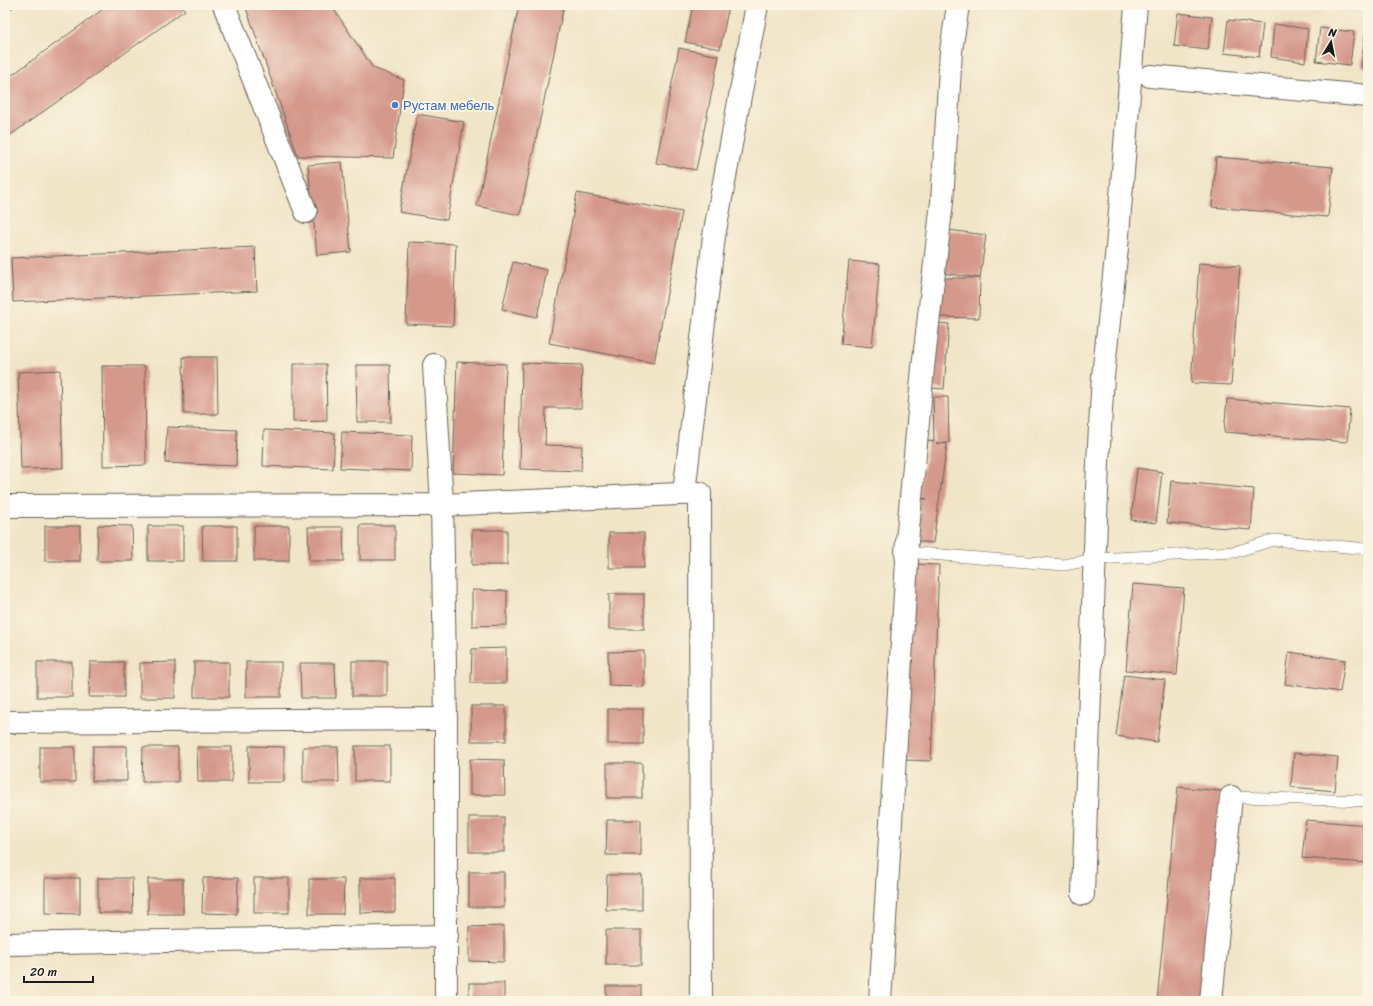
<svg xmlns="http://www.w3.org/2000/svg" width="1373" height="1006" font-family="Sriracha,sans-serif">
  <rect width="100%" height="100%" fill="#fcf5e5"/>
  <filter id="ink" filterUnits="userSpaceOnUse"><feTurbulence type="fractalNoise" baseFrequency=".025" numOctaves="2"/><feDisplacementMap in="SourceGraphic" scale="8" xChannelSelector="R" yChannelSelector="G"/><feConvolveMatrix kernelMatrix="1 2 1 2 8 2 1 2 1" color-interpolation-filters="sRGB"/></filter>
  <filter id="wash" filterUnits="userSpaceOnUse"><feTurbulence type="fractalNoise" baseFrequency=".012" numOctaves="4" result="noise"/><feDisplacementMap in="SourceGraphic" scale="16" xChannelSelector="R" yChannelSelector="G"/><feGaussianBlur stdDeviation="0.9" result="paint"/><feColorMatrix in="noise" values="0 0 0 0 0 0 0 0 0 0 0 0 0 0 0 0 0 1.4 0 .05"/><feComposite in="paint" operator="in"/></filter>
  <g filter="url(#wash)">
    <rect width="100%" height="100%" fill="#f1e5c8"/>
    <g id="blocks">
      <g fill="#d5998c">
        <path d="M5,5H16L5,13Z"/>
        <path d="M109,5H181L185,10L5,139V80Z"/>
        <path d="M245,5H331L373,68L404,80L393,158L298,156Z"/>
        <path d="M519,5H564L520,215L477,206Z"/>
        <path d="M693,5H729L720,49L685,42Z"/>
        <path d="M1178,13L1212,17L1208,50L1174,46Z"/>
        <path d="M1228,20L1263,24L1259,57L1224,53Z"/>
        <path d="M1274,24L1308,29L1305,62L1271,57Z"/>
        <path d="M1320,28L1354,32L1350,65L1316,61Z"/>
        <path d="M1365,34L1368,35V68L1361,67Z"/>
        <path d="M679,48L719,56L696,170L656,163Z"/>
        <path d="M417,114L464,122L447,220L399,212Z"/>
        <path d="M1216,157L1333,167L1328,217L1212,207Z"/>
        <path d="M342,162L351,252L317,255L308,165Z"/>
        <path d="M577,193L682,212L654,363L549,343Z"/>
        <path d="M948,230L986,235L980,278L979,318L939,317V278H980L941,273Z"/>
        <path d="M409,242L456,244L453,326L406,324Z"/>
        <path d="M255,247L257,291L13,302L11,258Z"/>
        <path d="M849,261L880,264L872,347L841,344Z"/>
        <path d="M513,262L547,270L537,317L502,309Z"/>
        <path d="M1199,263L1240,266L1231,385L1191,383Z"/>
        <path d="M937,323L949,324L944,389L932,388Z"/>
        <path d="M183,357H217L218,414H184Z"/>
        <path d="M457,362L506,364L502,475L453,473Z"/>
        <path d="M522,363L582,365L581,408H546L545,445L582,446L581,471L520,469Z"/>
        <path d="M293,364H326L327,421L293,422Z"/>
        <path d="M356,365H390L391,422H357Z"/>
        <path d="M102,366H145L146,465L103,466Z"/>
        <path d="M60,370L63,468L21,469L18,372Z"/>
        <path d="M933,397H948L949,443H936L947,444L933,543L914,541L919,498L927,499L919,498L928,441L934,442Z"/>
        <path d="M1227,399L1350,409L1347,442L1224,432Z"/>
        <path d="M167,427L237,430L236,466L165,463Z"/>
        <path d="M264,430L335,433L333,469L263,466Z"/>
        <path d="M342,432L412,435L411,471L340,468Z"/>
        <path d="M1137,468L1162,472L1156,523L1131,520Z"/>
        <path d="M1171,481L1254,489L1251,530L1167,523Z"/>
        <path d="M98,525L132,526L133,561H97Z"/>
        <rect x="360" y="525" width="35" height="35"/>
        <rect x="45" y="526" width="35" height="35"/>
        <rect x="148" y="526" width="35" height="35"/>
        <path d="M202,526H237V561H203Z"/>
        <rect x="254" y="526" width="35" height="35"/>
        <path d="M308,527H343L344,561H309Z"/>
        <rect x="472" y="530" width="35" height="35"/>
        <rect x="609" y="533" width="35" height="35"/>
        <path d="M913,564L939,565L931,761L905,760Z"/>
        <path d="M1133,584L1184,588L1177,675L1126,670Z"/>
        <path d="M472,590L507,591V625L472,626Z"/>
        <rect x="609" y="594" width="35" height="35"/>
        <path d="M506,648V683H471L472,649Z"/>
        <path d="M644,651V687L609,686L608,652Z"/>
        <path d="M1289,652L1345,660L1340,692L1285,684Z"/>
        <rect x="352" y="661" width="35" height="35"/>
        <rect x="37" y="662" width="35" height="35"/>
        <path d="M90,662H124V697H89Z"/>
        <path d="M175,662V698H140V663Z"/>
        <rect x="194" y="662" width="35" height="35"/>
        <rect x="246" y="662" width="35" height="35"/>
        <path d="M300,663H335L336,698H301Z"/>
        <path d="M1124,675L1165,680L1157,742L1116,736Z"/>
        <rect x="471" y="706" width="35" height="35"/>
        <rect x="608" y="709" width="35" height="35"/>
        <path d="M93,746H127V781H92Z"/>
        <path d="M249,746L284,747V782H249Z"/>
        <rect x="355" y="746" width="35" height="35"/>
        <rect x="40" y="747" width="35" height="35"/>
        <path d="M143,747H178V782H142Z"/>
        <path d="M197,747H232V782H198Z"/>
        <path d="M303,747H338L339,782H303Z"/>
        <path d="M1294,753L1338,757L1335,791L1291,787Z"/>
        <path d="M470,759L504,760L505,795H470Z"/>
        <rect x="607" y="763" width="35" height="35"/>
        <path d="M1178,787L1221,791L1201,1001H1157Z"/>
        <rect x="469" y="817" width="35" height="35"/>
        <path d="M607,820H641V855H606Z"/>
        <path d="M1306,820L1368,825V863L1302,858Z"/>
        <rect x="469" y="872" width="35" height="35"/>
        <path d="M607,875H642V910H606Z"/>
        <path d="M45,878H80V914L45,913Z"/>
        <path d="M98,878H132L133,913H98Z"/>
        <path d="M203,878H238L237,914L202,913Z"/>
        <rect x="254" y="878" width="35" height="35"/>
        <path d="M360,878H395V912L360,913Z"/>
        <rect x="148" y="879" width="35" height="35"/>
        <path d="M309,879H344L343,914H309Z"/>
        <path d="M504,926V962L469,961V927Z"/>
        <rect x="606" y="930" width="35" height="35"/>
        <rect x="469" y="983" width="35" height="18"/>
        <rect x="606" y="986" width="35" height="15"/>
      </g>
    </g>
  </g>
  <g filter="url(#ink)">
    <use href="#blocks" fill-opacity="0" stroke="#676258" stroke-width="1"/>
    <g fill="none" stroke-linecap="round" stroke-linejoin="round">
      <g stroke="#676258" stroke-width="12">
        <g id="service">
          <path d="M906,552L1064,565L1095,559L1235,552L1273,540L1368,549"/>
          <path d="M1231,797L1368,801"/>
        </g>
      </g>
      <g stroke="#676258" stroke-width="24">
        <g id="minor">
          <path d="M224,5L306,212"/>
          <path d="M1150,76L1368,96"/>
          <path d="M434,365L442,505L446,719V1001"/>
          <path d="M684,493L714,236L757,5"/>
          <path d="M5,506L442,505L700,493L701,1001"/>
          <path d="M5,722L446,719"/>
          <path d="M1083,894L1098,462L1103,376L1117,248L1136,5"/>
          <path d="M5,944L447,936"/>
          <path d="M880,1001L907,561L906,552L923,368L942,202L951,51L958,5"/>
          <path d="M1211,1001L1231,797"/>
        </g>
      </g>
      <use href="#service" stroke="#fff" stroke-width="11"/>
      <use href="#minor" stroke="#fff" stroke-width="22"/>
    </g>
  </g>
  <circle fill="#3f7fe0" stroke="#fcf5e5" stroke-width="1.5" cx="395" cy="105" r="4"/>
  <g text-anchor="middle" stroke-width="4" stroke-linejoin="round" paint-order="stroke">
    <g font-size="13" fill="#366cbe" stroke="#fcf5e5" text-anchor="start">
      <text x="403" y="110">Рустам мебель</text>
    </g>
  </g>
  <rect width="1373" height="1006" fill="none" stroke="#fcf5e5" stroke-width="20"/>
  <g transform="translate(1331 42) rotate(10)" stroke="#fcf5e5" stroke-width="3" paint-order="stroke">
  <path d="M0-3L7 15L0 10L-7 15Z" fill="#1c1c1c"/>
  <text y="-6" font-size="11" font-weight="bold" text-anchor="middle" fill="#1c1c1c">N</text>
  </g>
  <path d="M24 976v6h69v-6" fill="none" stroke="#1c1c1c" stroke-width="2"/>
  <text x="30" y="976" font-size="12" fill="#1c1c1c" stroke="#fcf5e5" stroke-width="3" paint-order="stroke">20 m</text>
</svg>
